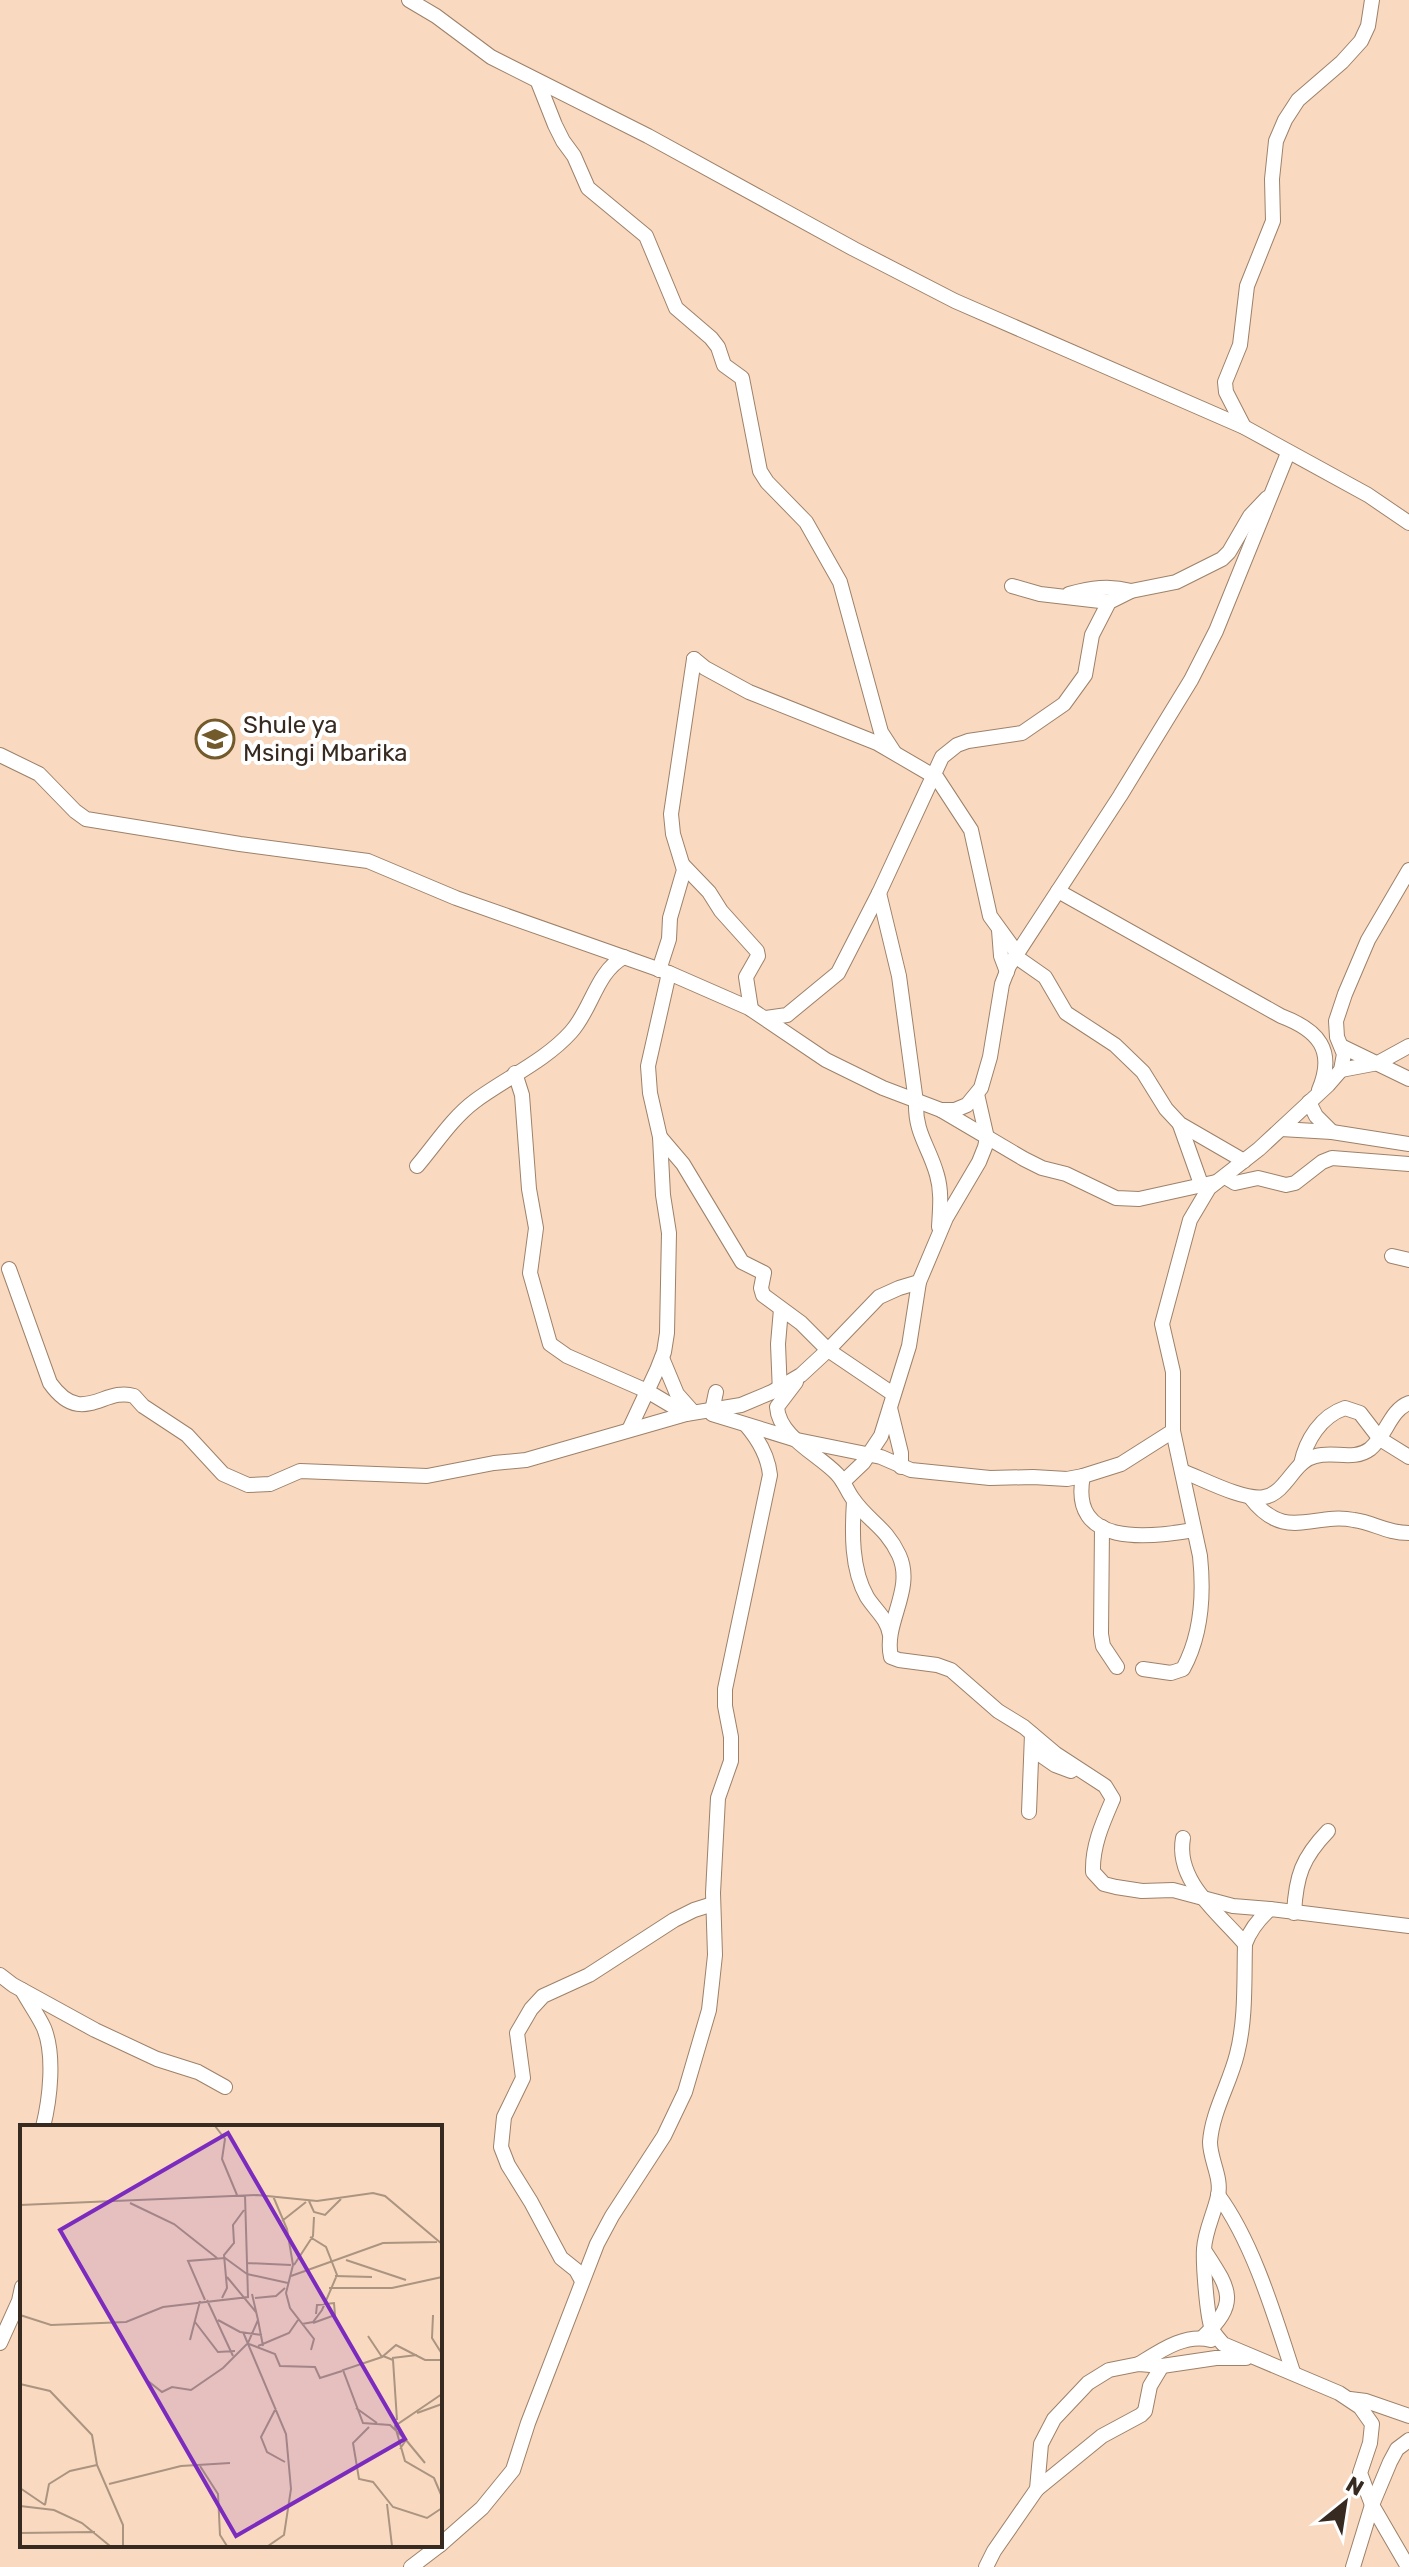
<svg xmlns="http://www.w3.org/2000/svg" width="1409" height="2567" font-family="Rubik,sans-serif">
  <rect width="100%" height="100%" fill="#f9dac0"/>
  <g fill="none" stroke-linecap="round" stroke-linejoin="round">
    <g stroke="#9d8169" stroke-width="16">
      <g id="minor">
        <path d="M409,0L436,16L491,57L648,136L854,249L955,301L1244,427L1368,495L1409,523"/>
        <path d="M538,82L555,125L563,141L574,156L588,188L646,236L676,308L711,338L718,347L724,365L742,378L760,471L767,482L806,522L840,582L881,732L894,752"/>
        <path d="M1244,427L1226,392L1225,382L1240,345L1247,286L1273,221L1272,179L1276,141L1285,120L1298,100L1342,62L1361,41L1368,26L1372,0"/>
        <path d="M1012,586L1040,594L1109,602"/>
        <path d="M1069,594C1091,588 1109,585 1131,591"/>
        <path d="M694,659L705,668L749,692L877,743L937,778L971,830L990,916L1017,953"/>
        <path d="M0,755L39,774L75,811L86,819L240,844L368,861L456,898L669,973L749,1008L826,1060L883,1088L941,1110H955L967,1105L981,1088L990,1057L1002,984L1009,966L1120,796L1191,680L1216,631L1288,453"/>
        <path d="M683,865L709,892L721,911L757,951L758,956L746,977L751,1009"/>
        <path d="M1058,891L1281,1016C1318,1030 1336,1050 1319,1090"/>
        <path d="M879,893L899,976L916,1102C915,1134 929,1146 937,1175C942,1192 940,1209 939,1227"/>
        <path d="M999,930L1001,956L1007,972"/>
        <path d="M1015,956L1045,977L1066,1013L1115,1045L1143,1072L1166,1109L1180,1124L1244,1161"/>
        <path d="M659,970L669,939L670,918L684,870L673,834L671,814L694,659"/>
        <path d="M766,1018L787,1015L838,973L879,893L942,757L957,745L968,741L1022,733L1064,704L1085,675L1092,635L1109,602L1131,591L1176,582L1222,559L1229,552L1250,516L1267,498"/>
        <path d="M1343,1047L1409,1079"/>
        <path d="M1341,1070L1378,1063L1409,1046"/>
        <path d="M515,1073L522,1095L529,1189L536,1228L530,1273L550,1344L567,1356L647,1391L686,1414"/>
        <path d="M1309,1102L1316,1116L1332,1132"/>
        <path d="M941,1110L1024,1159L1042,1168L1066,1174L1116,1198L1139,1199L1216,1182"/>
        <path d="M1180,1125L1201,1184"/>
        <path d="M1281,1129L1332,1132L1409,1144"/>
        <path d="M660,1137L683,1164L742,1262L764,1273L761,1288L763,1295L801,1323L828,1350L893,1394"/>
        <path d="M417,1166C435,1145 452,1118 475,1101C506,1078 545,1061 571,1032C592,1009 596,972 624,957"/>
        <path d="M1225,1177L1235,1183L1258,1178L1286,1185L1295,1183L1322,1162L1332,1158L1409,1164"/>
        <path d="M1392,1256L1409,1260"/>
        <path d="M9,1269L50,1383C82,1428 104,1386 134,1396L143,1406L187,1435L223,1474L248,1485L270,1484L300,1471L427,1476L494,1463L526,1460L686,1414L741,1405L772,1392L801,1375L828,1350L879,1297L899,1288L919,1282L946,1218L979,1162L985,1147L987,1138L977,1094"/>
        <path d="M662,1358L677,1394L693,1412"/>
        <path d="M796,1382L777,1407C779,1437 818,1454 837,1474C844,1481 847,1491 853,1499C868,1521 886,1527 899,1555C915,1590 883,1623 891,1657L899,1660L937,1665L951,1670L998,1711L1024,1727L1056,1754L1105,1786L1113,1799C1103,1822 1092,1846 1093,1872L1104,1884L1116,1887L1142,1891L1173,1890L1233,1906L1270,1909"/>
        <path d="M780,1393L778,1344L781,1309"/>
        <path d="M890,1408L901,1453V1467"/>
        <path d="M712,1411L716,1392"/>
        <path d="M712,1414L797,1440L881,1457L911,1470L990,1478L1033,1477L1067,1479L1083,1476L1121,1464L1173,1431"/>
        <path d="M629,1430L657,1370L664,1352L667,1333L669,1233L663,1195L660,1137L650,1093L648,1066L669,973"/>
        <path d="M1301,1464C1306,1440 1321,1416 1345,1408L1360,1413L1380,1439L1409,1457"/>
        <path d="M1182,1471C1203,1479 1244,1501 1264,1497C1272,1496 1279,1490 1284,1484C1294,1473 1301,1459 1316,1456C1334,1451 1354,1461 1370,1449C1386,1436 1390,1410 1409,1403"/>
        <path d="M1083,1476C1069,1547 1148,1538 1194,1530"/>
        <path d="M843,1482L863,1463L881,1436L909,1346L919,1282"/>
        <path d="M1250,1497C1285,1543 1312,1512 1354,1520C1375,1523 1386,1533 1409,1533"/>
        <path d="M854,1501C852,1532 851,1569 867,1597C876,1611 887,1618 890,1635"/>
        <path d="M1102,1527L1101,1634L1103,1646L1117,1667"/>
        <path d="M1143,1669L1171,1673L1183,1669C1201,1636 1204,1594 1200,1556L1173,1431V1372L1162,1324L1190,1220L1209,1188L1259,1149L1328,1085L1341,1070L1344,1054L1337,1037L1336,1021L1345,994L1368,940L1409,870"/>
        <path d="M1032,1749L1055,1765L1071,1771"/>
        <path d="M1029,1812L1032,1734"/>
        <path d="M1183,1838C1175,1882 1220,1914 1245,1944"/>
        <path d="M1294,1913C1296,1876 1302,1858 1328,1831"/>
        <path d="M0,1975L13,1985L95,2030L157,2059L198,2072L225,2087"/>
        <path d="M22,1990C29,2003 38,2015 44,2028C55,2055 50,2099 43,2127"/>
        <path d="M1218,2195C1253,2242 1275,2317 1293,2372"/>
        <path d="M582,2281L576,2270L561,2258L531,2202L508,2165L501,2147L504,2117L523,2078L517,2033L531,2009L543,1996L589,1975L674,1920L694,1910L713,1904"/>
        <path d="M1202,2338C1240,2302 1230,2290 1204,2250"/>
        <path d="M0,2343L19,2301L22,2287"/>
        <path d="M1139,2364C1160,2351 1185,2333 1211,2340"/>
        <path d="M1350,2399L1366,2401L1409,2416"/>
        <path d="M1037,2489L1102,2436L1141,2415L1145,2411L1150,2386L1162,2366"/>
        <path d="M440,2545L482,2508L513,2470L528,2423L597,2244L612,2216L664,2136L685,2092L709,2010L712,1983L715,1955L713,1893L718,1798L731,1761V1737L725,1706V1689L770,1475C768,1455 758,1439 746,1425"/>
        <path d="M411,2567L440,2545"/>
        <path d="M986,2567L994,2551L1037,2489L1041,2444L1054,2419L1088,2383L1109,2370L1139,2364L1162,2366L1216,2358H1246"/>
        <path d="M1353,2567L1372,2505L1390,2462L1397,2449L1409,2440"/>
        <path d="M1408,2567L1372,2505L1360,2473L1370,2443L1372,2424L1360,2407L1339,2393L1223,2344C1219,2339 1214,2334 1212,2329C1207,2317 1203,2263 1204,2249C1205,2231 1214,2214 1218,2196C1222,2177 1210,2160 1210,2142C1212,2112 1230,2083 1237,2054C1246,2019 1244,1981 1245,1944C1250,1930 1259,1919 1270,1909L1409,1926"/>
      </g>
    </g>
    <use href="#minor" stroke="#fff" stroke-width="14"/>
  </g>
  <defs>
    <g id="school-ring" transform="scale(2)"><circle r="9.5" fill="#fff" stroke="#725a2b" stroke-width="1.5"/><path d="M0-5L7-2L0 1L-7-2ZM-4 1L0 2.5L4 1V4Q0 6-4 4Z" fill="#725a2b"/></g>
  </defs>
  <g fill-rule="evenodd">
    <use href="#school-ring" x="215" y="739"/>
  </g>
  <g text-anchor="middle" stroke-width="8" stroke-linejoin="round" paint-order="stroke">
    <g font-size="24" fill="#372b21" stroke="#fff" text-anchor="start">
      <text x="243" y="733">Shule ya<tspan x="243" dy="28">Msingi Mbarika</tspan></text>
    </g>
  </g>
  <g transform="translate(20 2125)">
    <rect width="422" height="422" fill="#f9dac0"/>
    <path fill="none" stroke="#ab9480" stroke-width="2" d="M195,1L205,14L202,34L217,70M253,71L267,104L273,140L266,168L270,183L294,214L291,225M289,76L294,87L305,90L321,74M110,78L154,99L197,133M0,80L237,70L297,76L353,68L365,71L422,119M262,96L286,77M326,135L386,155M227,138L271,140M274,140L293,111L294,92M227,149L268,158M271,151L363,118L417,117M315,151L352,152M207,152L236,187M309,163H372L422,152M202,173L207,163L204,130L214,118L213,100L224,85M235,173L256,171L265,163M185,175L168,136L205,133L227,149M187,175L213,231M0,190L31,200L106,197L143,182L228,172L225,70M413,190L412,213L422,229M198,195L220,207L242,210M238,195L243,221M175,197L198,227L215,226M293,198L315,190L314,178L297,180L296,189M282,199L293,197L302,185L317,150L306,122L290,112M223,207L266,309L271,364L264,410L248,421M348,211L362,232M170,215L180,176M229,219L255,229L260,241L295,242L300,253L322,246M238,221L269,208L278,195M363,231L373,235L377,295M372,233L397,230M128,256L142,267L152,262L171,265L203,243L228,218L238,195L232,169M0,259L30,266L72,310L77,340L103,400V421M422,269L375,301L385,336L414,353L422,372M256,283L241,312L247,327L265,337M336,283L357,298M397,288L422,279M349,302L333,318L339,354L353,357L373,382L407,393L422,383M386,315L405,338M380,324L386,315L370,300L343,298L323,245L362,232L376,220L405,235H422M180,341L198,369L200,410L207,421M89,359L161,341L210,338M0,363L25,380M367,379L372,421M25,380L29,359L50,346L77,340M0,381L34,385L62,398L90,421M0,408L75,407"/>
    <path fill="#7b2cbf" fill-opacity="0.15" stroke="#7b2cbf" stroke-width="4" d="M208,8L385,314L216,411L40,105Z"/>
    <rect width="422" height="422" fill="none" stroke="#372b21" stroke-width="4"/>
  </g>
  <g transform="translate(1345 2503) rotate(30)" stroke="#ffffff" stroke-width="6" paint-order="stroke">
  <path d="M0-6L14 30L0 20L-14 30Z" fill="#372b21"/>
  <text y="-12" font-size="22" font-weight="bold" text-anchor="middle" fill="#372b21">N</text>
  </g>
</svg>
